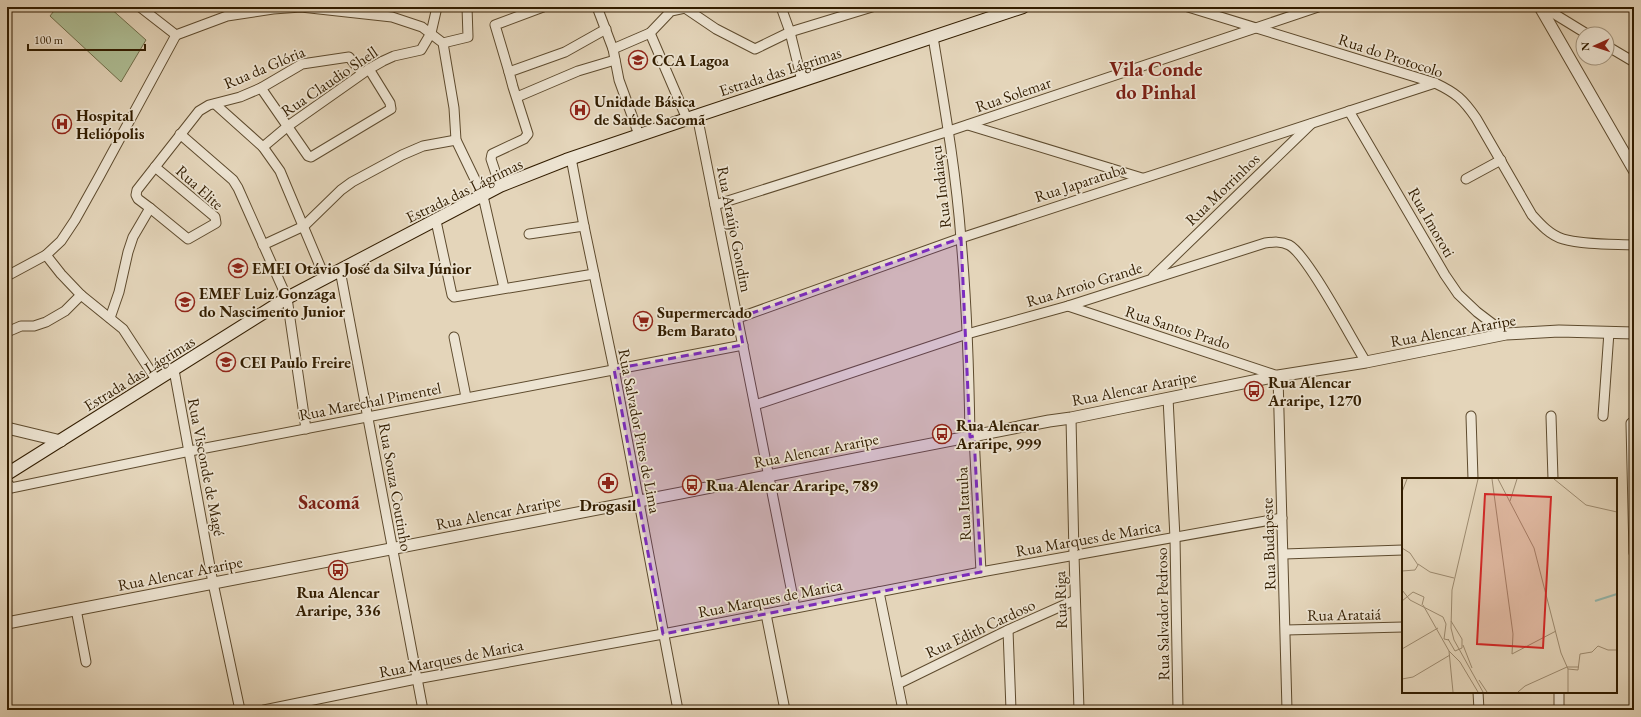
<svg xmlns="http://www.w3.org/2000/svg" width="1641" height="717" font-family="'EB Garamond',serif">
  <rect width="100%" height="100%" fill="#e4d5ba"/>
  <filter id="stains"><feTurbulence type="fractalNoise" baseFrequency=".005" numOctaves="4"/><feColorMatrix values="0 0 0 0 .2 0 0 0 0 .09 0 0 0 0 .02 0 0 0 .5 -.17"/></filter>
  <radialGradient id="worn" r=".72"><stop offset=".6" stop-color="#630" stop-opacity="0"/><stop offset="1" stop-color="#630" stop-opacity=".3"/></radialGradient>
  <path fill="#aebe95" stroke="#706e4a" d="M57,7H109L146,40L121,82L50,16Z"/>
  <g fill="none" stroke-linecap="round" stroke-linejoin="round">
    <g stroke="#5e4b2e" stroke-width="11">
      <g id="minor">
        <path d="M140,7L176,35"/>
        <path d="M231,7L233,8"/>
        <path d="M597,7L613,49L619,80L639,135"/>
        <path d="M781,7L790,32L802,81"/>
        <path d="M1188,7L1435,83C1456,93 1463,99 1476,118L1532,215C1541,225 1550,235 1563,239C1584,245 1612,244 1634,245"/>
        <path d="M1543,7L1587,34"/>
        <path d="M650,33L687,119"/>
        <path d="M176,35L227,16L273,9L301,7L392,17L422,27L443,43L454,108L456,140L483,196L504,288"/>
        <path d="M933,37C944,104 956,171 961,239C967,305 969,371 970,437"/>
        <path d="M443,43L468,37L467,7"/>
        <path d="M1607,46L1634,62"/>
        <path d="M613,49L650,33L671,11L685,8L716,29L755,49L790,32L872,7"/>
        <path d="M509,72L495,25L543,7"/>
        <path d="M261,88L308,156L311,157L391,109L390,103L369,69"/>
        <path d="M517,97L578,71L615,60"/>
        <path d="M215,104L263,147L280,171L325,278"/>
        <path d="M1349,111L1445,275L1458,294L1477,312L1506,334"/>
        <path d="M697,115L795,608"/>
        <path d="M968,125L1142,178"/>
        <path d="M180,134L233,180L238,188L287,298L306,429"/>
        <path d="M263,147L288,126L369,69L383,61L394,56L421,50L431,33L437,7"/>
        <path d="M571,158L584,226L614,369L678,710"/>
        <path d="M1466,179L1501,160"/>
        <path d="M500,186L491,159L492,154L524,139L528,134L513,87L509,72L565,52L606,29"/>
        <path d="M715,205L949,131L1318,7"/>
        <path d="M150,208L188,239L216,223L215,217L155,167"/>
        <path d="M436,221L452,295L454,297L594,274"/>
        <path d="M529,234L584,226"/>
        <path d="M263,245L304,226L341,190L352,182L402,155L423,146L456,140"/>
        <path d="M46,255L61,274L81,295L123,329L157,381"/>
        <path d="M340,270L423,710"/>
        <path d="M7,276L46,255L61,241L75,220L99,177L176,35"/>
        <path d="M1153,277L1311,124"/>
        <path d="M1068,306L1278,376L1287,710"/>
        <path d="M110,318L119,292L128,252L133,237L150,208L138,199L136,195L137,190L199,111L209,105L240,97L261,88L302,64L349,57L362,73"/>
        <path d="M738,318L961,238L1435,83"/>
        <path d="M7,332L21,326H34L46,322L65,311L81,295"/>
        <path d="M454,337L466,397"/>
        <path d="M174,370L213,583L240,710"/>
        <path d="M1168,398L1175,538L1178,710"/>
        <path d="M755,405L967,334L1068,306L1265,243C1273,242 1281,241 1289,245C1307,254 1352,340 1366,362"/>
        <path d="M1471,416L1473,479"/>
        <path d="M1551,416L1553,479"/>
        <path d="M1603,416L1609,332"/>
        <path d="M1071,418L1074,555L1079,710"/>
        <path d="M1631,423L1634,553"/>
        <path d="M974,436L981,572"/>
        <path d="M7,482L11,488L190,451L743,345"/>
        <path d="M1284,554L1403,550"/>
        <path d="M879,592L903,710"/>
        <path d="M76,609L86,662"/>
        <path d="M766,614L784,705"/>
        <path d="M1008,630L1011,710"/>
        <path d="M1286,630L1403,627"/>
        <path d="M898,684L1008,630L1075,600"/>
        <path d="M1478,692L1479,710"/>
        <path d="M1559,692V710"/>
        <path d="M264,710L416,679L663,634L981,572L1282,518"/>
      </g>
    </g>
    <g stroke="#5e4b2e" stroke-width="13">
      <g id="tertiary">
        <path d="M1540,7L1634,170"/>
        <path d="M7,428L61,441"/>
        <path d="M7,623C354,555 702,490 1049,421L1071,418L1278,376L1366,362L1506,334L1559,331L1634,333"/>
      </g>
    </g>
    <g stroke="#321d00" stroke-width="14">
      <path id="secondary" d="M7,474L287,298L500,186L566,160L687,119L1023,7"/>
    </g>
    <use href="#minor" stroke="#ede4d2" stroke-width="9"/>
    <use href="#tertiary" stroke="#ede4d2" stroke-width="11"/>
    <use href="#secondary" stroke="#ede4d2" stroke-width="12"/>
  </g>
  <path fill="#7b2cbf" fill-opacity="0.2" stroke="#7b2cbf" stroke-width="3" stroke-dasharray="8 5" stroke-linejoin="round" d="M961,238L970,437L974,436L981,572L663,634L614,369L743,345L738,318Z"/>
  <defs>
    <g id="school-ring" transform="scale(1)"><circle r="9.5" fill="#ede4d2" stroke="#8f2418" stroke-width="1.5"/><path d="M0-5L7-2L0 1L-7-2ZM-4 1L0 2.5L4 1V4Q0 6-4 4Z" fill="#8f2418"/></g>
    <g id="hospital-ring" transform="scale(1)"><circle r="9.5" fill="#ede4d2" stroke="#8f2418" stroke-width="1.5"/><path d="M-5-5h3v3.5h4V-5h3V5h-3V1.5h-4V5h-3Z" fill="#8f2418"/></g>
    <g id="supermarket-ring" transform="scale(1)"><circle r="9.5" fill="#ede4d2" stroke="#8f2418" stroke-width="1.5"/><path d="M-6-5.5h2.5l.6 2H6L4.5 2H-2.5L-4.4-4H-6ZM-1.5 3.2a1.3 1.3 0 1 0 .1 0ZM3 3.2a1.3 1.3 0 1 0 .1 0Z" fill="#8f2418"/></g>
    <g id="bus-ring" transform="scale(1)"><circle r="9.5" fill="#ede4d2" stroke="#8f2418" stroke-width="1.5"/><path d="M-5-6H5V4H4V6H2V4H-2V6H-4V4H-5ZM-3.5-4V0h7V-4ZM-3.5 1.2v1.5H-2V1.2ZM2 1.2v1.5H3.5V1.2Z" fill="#8f2418"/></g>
    <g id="pharmacy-ring" transform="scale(1)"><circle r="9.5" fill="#ede4d2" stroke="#8f2418" stroke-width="1.5"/><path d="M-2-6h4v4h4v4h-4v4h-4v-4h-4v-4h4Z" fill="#8f2418"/></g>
  </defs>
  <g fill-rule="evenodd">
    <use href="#school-ring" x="638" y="60"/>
    <use href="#hospital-ring" x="580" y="110"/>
    <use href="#hospital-ring" x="62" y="124"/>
    <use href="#school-ring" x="238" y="268"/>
    <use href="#school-ring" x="185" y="302"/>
    <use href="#supermarket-ring" x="643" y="321"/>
    <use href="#school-ring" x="226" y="362"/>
    <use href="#bus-ring" x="1254" y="391"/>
    <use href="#bus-ring" x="942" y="434"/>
    <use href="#pharmacy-ring" x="608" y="483"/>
    <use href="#bus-ring" x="692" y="485"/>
    <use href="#bus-ring" x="338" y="570"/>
  </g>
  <g text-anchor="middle" stroke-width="3.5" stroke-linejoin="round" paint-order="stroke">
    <g font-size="16" fill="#321d00" stroke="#ede4d2">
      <text transform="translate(1391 55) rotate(18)" y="6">Rua do Protocolo</text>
      <text transform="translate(264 67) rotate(-23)" y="6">Rua da Glória</text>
      <text transform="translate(780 71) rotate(-18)" y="6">Estrada das Lágrimas</text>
      <text transform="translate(329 81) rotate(-34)" y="6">Rua Claudio Shell</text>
      <text transform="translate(1013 94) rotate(-19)" y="6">Rua Solemar</text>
      <text transform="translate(1080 182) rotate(-18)" y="6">Rua Japaratuba</text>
      <text transform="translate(200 187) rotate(42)" y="6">Rua Elite</text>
      <text transform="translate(940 187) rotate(-97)" y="6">Rua Indaiaçu</text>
      <text transform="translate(1222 189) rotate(-44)" y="6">Rua Morrinhos</text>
      <text transform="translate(464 190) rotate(-26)" y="6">Estrada das Lágrimas</text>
      <text transform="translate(1432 222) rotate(60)" y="6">Rua Imoroti</text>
      <text transform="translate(735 229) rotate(79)" y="6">Rua Araújo Gondim</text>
      <text transform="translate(1084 284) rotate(-17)" y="6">Rua Arroio Grande</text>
      <text transform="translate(1178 327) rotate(18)" y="6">Rua Santos Prado</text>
      <text transform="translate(1453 330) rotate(-10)" y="6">Rua Alencar Araripe</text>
      <text transform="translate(139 373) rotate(-32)" y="6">Estrada das Lágrimas</text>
      <text transform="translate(1134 388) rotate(-11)" y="6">Rua Alencar Araripe</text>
      <text transform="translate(370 401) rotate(-11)" y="6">Rua Marechal Pimentel</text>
      <text transform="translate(640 431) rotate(79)" y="6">Rua Salvador Pires de Lima</text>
      <text transform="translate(816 450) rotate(-11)" y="6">Rua Alencar Araripe</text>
      <text transform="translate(207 467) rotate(79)" y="6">Rua Visconde de Magé</text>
      <text transform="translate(396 487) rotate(80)" y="6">Rua Souza Coutinho</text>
      <text transform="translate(963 504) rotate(-93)" y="6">Rua Itatuba</text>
      <text transform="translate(498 512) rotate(-11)" y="6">Rua Alencar Araripe</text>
      <text transform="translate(1088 538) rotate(-10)" y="6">Rua Marques de Marica</text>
      <text transform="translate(1268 544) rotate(-92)" y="6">Rua Budapeste</text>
      <text transform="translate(180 573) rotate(-11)" y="6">Rua Alencar Araripe</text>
      <text transform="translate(770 598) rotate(-11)" y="6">Rua Marques de Marica</text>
      <text transform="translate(1060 600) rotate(-92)" y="6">Rua Riga</text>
      <text transform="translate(1162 614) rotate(-91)" y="6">Rua Salvador Pedroso</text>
      <text transform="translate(1344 614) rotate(-1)" y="6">Rua Arataiá</text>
      <text transform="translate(980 628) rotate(-25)" y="6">Rua Edith Cardoso</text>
      <text transform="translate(451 658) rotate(-11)" y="6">Rua Marques de Marica</text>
    </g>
    <g font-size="16" font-weight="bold" fill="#321d00" stroke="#ede4d2" text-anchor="start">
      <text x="652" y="66">CCA Lagoa</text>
      <text x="594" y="107">Unidade Básica<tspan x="594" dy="18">de Saúde Sacomã</tspan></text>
      <text x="76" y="121">Hospital<tspan x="76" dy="18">Heliópolis</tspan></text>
      <text x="252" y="274">EMEI Otávio José da Silva Júnior</text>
      <text x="199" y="299">EMEF Luiz Gonzaga<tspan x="199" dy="18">do Nascimento Junior</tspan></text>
      <text x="657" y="318">Supermercado<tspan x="657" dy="18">Bem Barato</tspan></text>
      <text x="240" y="368">CEI Paulo Freire</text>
      <text x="1268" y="388">Rua Alencar<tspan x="1268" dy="18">Araripe, 1270</tspan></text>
      <text x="956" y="431">Rua Alencar<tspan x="956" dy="18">Araripe, 999</tspan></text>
      <text x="706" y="491">Rua Alencar Araripe, 789</text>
      <text x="608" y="511" text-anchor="middle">Drogasil</text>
      <text x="338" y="598" text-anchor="middle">Rua Alencar<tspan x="338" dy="18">Araripe, 336</tspan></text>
    </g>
    <g font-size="20" font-weight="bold" fill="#7a1f14" stroke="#ede4d2">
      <text x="1156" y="76">Vila Conde<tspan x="1156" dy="23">do Pinhal</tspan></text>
      <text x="329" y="509">Sacomã</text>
    </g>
  </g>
  <g transform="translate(1402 478)">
    <rect width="215" height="215" fill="#e4d5ba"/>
    <path fill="none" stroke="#95b9af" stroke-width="2" d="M193,123L215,116"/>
    <path fill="none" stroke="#9d8b70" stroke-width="1" d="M76,1L50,112L49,150L52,162L81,214M90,1L111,156L110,176M96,1L132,70L159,175L166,191V214M152,1L184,27L215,34M0,14L5,1M108,23L115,1M0,70L8,75L16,87L13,92L0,93M16,86L28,94L52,100M0,112L8,122L41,139L44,146L42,161L47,162M0,123L11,114L22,119L20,127M21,127L47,173L51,214M46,161L53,173L60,170V161L49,143M61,167L70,190M0,171L36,150M47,173L58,184L76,214M110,176L154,153M166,191L176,192L178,176L190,174L196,168L206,172H215M0,201L11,199L48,177M77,202L85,214M116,214L123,208L165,189H177"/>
    <path fill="#d62828" fill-opacity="0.15" stroke="#d62828" stroke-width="2" d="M83,16L149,19L141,170L75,166Z"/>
    <rect width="215" height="215" fill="none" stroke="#321d00" stroke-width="2"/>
  </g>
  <rect width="1641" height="717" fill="none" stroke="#e4d5ba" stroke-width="24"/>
  <rect x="8" y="8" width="1625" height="701" fill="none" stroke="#321d00" stroke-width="2"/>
  <rect x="12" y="12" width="1617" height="693" fill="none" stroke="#321d00"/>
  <g transform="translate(1595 46) rotate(267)"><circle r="19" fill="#ede4d2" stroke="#a2947e"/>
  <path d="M0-3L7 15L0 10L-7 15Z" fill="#8f2418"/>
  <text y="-6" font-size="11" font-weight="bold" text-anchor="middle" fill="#321d00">N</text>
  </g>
  <path d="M28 44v6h117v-6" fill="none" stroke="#321d00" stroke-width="2"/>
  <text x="34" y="44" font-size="12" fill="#321d00" stroke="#ede4d2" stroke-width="3" paint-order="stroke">100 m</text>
  <rect width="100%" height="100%" filter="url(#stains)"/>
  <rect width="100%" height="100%" fill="url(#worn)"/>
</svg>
